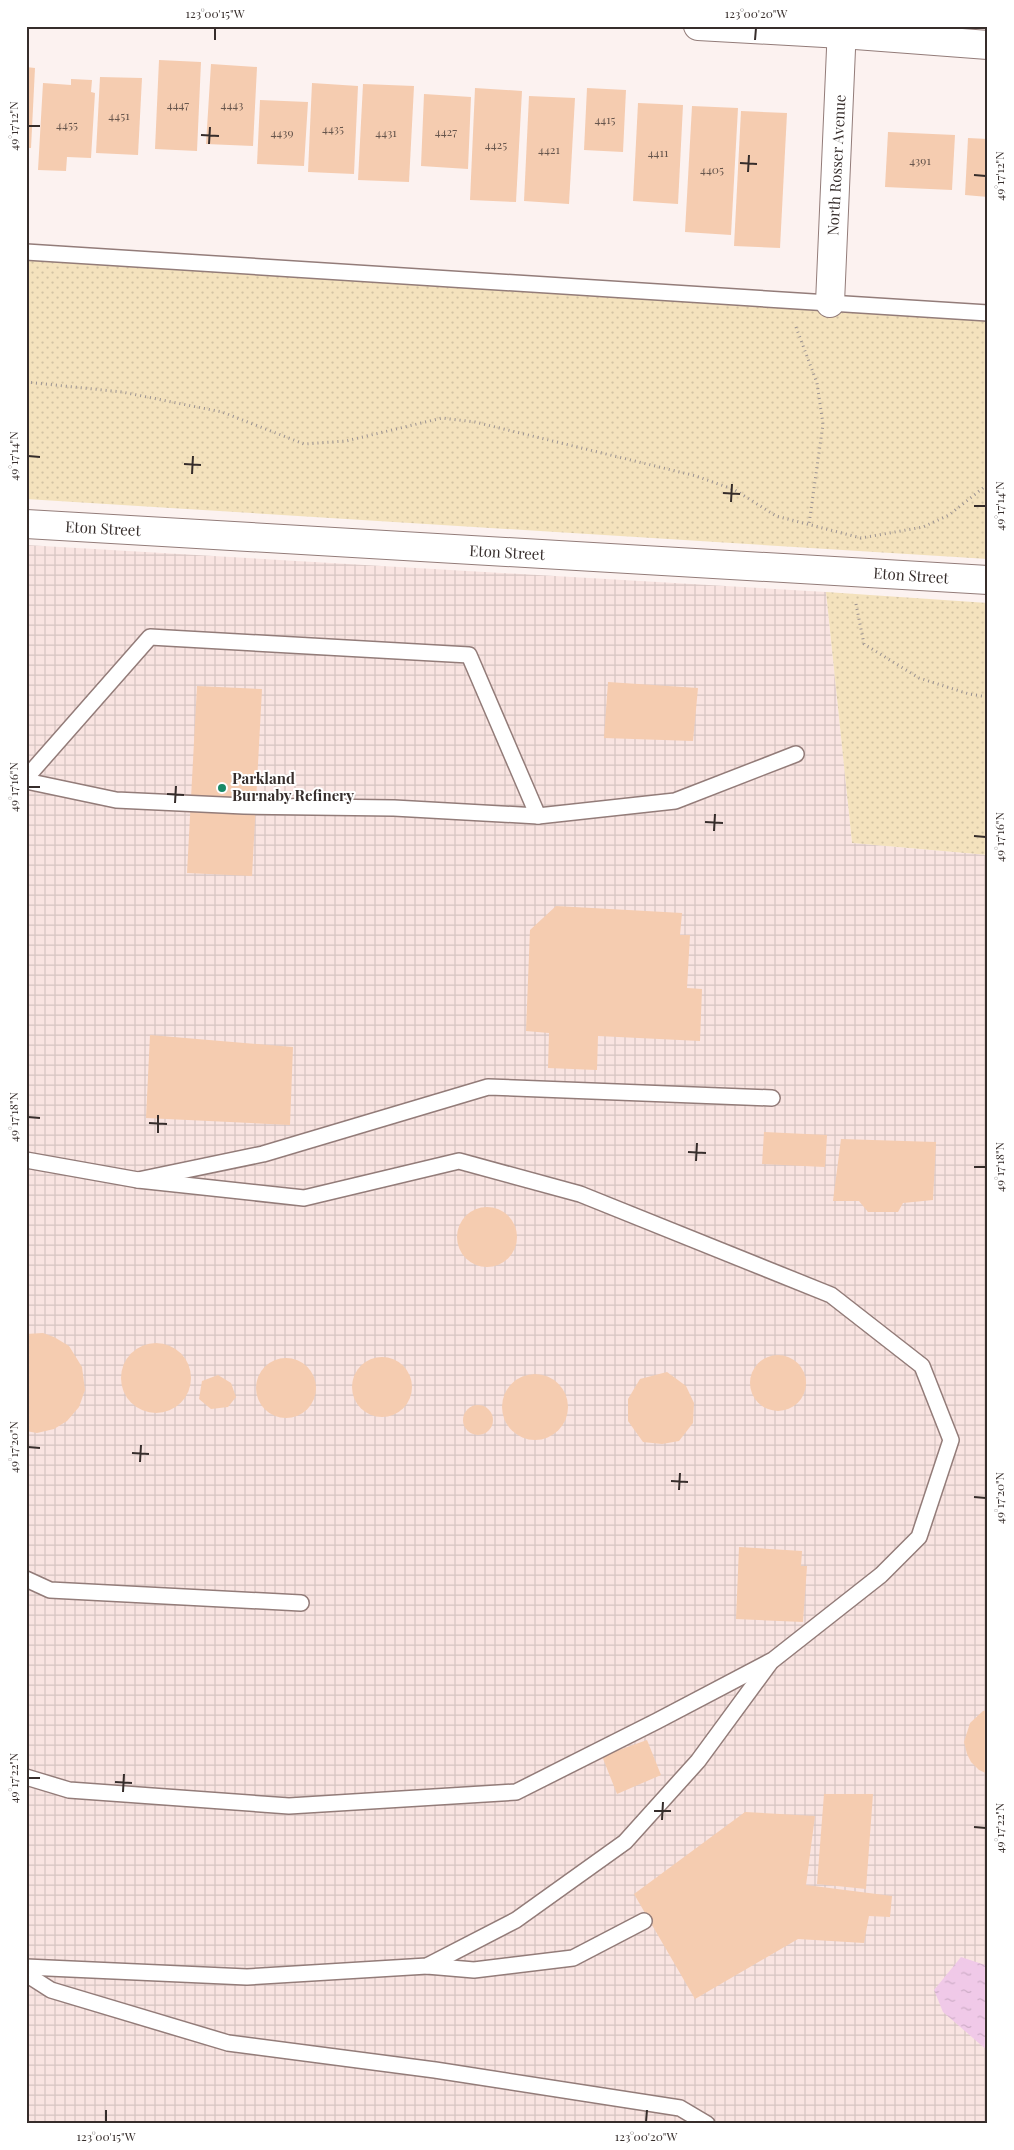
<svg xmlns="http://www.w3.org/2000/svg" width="1014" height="2150" font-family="'Playfair Display',serif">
  <defs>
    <pattern id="industrial-grid" width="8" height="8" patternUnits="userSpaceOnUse" patternTransform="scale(1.25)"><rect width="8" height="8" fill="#f9e4e1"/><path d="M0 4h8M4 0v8" fill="none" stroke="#d6c4c1"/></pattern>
    <pattern id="grass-dots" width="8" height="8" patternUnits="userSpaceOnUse" patternTransform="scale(1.25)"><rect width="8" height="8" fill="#f4e2bd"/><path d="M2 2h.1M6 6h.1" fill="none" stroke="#d2c2a3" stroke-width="1.8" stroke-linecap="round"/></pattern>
    <pattern id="water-ripples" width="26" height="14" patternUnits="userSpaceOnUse" patternTransform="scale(1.25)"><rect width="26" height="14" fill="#f0c9e8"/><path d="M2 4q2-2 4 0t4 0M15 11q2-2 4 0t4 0" fill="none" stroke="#ceadc7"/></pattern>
  </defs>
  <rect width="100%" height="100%" fill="#fcf2f0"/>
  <path fill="url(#industrial-grid)" d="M26,545L826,592L852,843L988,855V2124H26Z"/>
  <g fill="url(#grass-dots)">
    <path d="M26,252L988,313V559L26,499Z"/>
    <path d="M826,592L988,603V855L852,843Z"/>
  </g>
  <path fill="url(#water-ripples)" d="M961,1957L988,1966V2051L943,2012L934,1990Z"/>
  <g fill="#f5ccb0">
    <path d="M159,60L201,62L197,151L155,149Z"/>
    <path d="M211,64L257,67L253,146L206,144Z"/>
    <path d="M26,67L35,68L31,148H26Z"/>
    <path d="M100,77L142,78L138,155L96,153Z"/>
    <path d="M71,79L92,80L91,92L95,93L91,158L67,157L66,171L38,170L43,83L71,85Z"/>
    <path d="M312,83L358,86L354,174L308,172Z"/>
    <path d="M363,84L414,86L409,182L358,180Z"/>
    <path d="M475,88L522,91L516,202L470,200Z"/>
    <path d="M587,88L626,90L623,152L584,150Z"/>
    <path d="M424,94L471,97L468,169L421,166Z"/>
    <path d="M529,96L575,98L569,204L524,201Z"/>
    <path d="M260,100L308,102L304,166L257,164Z"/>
    <path d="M638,103L683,105L678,204L633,201Z"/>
    <path d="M692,106L738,108L731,235L685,232Z"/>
    <path d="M741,111L787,113L780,248L734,246Z"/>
    <path d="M888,132L955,135L952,190L885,187Z"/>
    <path d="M968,138L988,139V197L965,195Z"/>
    <path d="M608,682L698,688L693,741L604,738Z"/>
    <path d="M197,686L262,689L252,876L187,873Z"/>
    <path d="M556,906L682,913L680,935H690L687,988L702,989L700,1041L598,1036L597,1070L548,1068L549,1033L526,1031L530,930Z"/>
    <path d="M150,1035L293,1047L290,1125L146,1118Z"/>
    <path d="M764,1132L827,1135L825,1167L762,1164Z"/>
    <path d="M841,1139L936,1142L933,1200L903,1203L898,1212H868L859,1201H833Z"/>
    <circle cx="487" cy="1237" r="30"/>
    <path d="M43,1333L54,1337L69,1346L82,1367L85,1390L79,1407L67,1421L54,1429L37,1433L26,1431V1334Z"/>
    <circle cx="156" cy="1378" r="35"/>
    <circle cx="778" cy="1383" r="28"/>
    <circle cx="382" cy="1387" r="30"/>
    <circle cx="286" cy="1388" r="30"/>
    <path d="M667,1372L686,1386L694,1403L693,1423L679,1441L662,1444L643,1442L628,1421V1399L640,1379Z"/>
    <circle cx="535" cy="1407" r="33"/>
    <path d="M218,1375L231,1383L236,1397L228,1407L211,1409L199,1399L202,1381Z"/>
    <circle cx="478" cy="1420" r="15"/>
    <path d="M739,1547L802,1551L801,1566H807L803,1622L736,1619Z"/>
    <path d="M988,1710V1774L979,1770L971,1762L967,1754L964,1742L970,1723L983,1711Z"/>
    <path d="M647,1740L661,1775L617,1794L602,1756Z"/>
    <path d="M824,1794H873L866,1889L817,1884Z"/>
    <path d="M745,1812L815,1816L806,1885L892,1896L890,1917L869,1916L864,1943L798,1939L695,1999L634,1894Z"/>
  </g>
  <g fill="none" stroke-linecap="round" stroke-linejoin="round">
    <g stroke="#937c79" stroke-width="18">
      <g id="lane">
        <path d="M26,252L988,313"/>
        <path d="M26,778L150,637L469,655L538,816"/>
        <path d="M26,781L116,800L244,806L394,808L538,816L675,801L796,754"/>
        <path d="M26,1160L138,1180L263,1154L488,1087L772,1098"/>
        <path d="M26,1579L50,1590L301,1603"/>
        <path d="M26,1777L69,1790L289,1806L516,1792L657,1721L773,1660L881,1575L919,1537L951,1440L922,1366L831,1295L580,1194L459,1161L304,1198L138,1180"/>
        <path d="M427,1966L474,1970L573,1958L644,1921"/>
        <path d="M26,1967L247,1977L427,1966L516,1920L625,1842L698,1761L770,1663"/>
        <path d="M26,1974L51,1990L228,2043L435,2070L680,2108L707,2124"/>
      </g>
    </g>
    <g stroke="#937c79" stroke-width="30">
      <g id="street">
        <path d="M698,26L842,34L988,45"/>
        <path d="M830,303L842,26"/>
        <path d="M26,524L988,580"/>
      </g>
    </g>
    <g stroke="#9c9391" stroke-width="3" stroke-dasharray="1 4" stroke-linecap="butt">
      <path d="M796,327L817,383L823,424L809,524"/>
      <path d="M26,382L122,392L222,412L304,444L346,441L442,418L475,422L696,476L735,490L776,516L861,538L923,527L949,515L988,484"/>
      <path d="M856,604L864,644L919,678L969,694L988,697"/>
    </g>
    <use href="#lane" stroke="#fff" stroke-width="15"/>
    <use href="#street" stroke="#fff" stroke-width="28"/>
  </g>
  <path fill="none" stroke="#362d2b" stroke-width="2" d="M215,40V28M755,40L756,28M28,126H40M201,135L219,136M209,144L210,127M740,163L757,164M748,172L749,155M974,175L986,176M28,456L40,457M184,464L201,465M192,474L193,456M723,493L740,494M731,502L732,484M974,506H986M28,787H40M167,794L184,795M175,803L176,786M705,822L723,823M714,831L715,814M974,836L986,837M28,1117L40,1118M149,1123L167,1124M158,1133V1115M688,1152L706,1153M696,1161L697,1143M974,1167H986M28,1447L40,1448M132,1453L149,1454M140,1462L141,1445M671,1481L688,1482M679,1490L680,1473M974,1497L986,1498M28,1778H40M115,1782L132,1783M123,1792L124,1774M654,1811H671M662,1820L663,1802M974,1827L986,1828M106,2122V2110M646,2122L647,2110"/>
  <circle fill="#198967" stroke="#fff" stroke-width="2" cx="222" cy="788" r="5"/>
  <g text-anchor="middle" stroke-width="4" stroke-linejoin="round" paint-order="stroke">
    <g font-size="12" fill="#66554c">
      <text x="178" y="109">4447</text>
      <text x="232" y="109">4443</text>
      <text x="119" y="120">4451</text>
      <text x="605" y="124">4415</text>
      <text x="67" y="129">4455</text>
      <text x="333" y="133">4435</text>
      <text x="446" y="136">4427</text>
      <text x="282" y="137">4439</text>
      <text x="386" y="137">4431</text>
      <text x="496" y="149">4425</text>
      <text x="549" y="154">4421</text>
      <text x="658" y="157">4411</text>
      <text x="920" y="165">4391</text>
      <text x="712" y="174">4405</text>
    </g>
    <g font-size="15" fill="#362d2b" stroke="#fff">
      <text transform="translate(837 165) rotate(-87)" y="5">North Rosser Avenue</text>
      <text transform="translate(103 529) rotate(3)" y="5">Eton Street</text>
      <text transform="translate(507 553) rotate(3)" y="5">Eton Street</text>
      <text transform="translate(911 576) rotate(4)" y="5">Eton Street</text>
    </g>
    <g font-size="15" font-weight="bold" fill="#362d2b" stroke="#fff" text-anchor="start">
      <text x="232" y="784">Parkland<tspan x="232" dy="17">Burnaby Refinery</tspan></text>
    </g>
  </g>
  <rect width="1014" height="2150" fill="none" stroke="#ffffff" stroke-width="55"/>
  <rect x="28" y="28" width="958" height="2094" fill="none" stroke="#362d2b" stroke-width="2"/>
  <g font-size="12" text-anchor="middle" fill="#362d2b">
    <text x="215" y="18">123°00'15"W</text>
    <text x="756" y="18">123°00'20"W</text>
    <text transform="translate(14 126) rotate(-90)" y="4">49°17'12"N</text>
    <text transform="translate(1000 176) rotate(-90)" y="4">49°17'12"N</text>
    <text transform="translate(14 456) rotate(-90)" y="4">49°17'14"N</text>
    <text transform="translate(1000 506) rotate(-90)" y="4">49°17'14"N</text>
    <text transform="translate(14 787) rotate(-90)" y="4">49°17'16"N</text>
    <text transform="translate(1000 837) rotate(-90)" y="4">49°17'16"N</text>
    <text transform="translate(14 1117) rotate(-90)" y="4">49°17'18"N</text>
    <text transform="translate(1000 1167) rotate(-90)" y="4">49°17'18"N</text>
    <text transform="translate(14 1447) rotate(-90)" y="4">49°17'20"N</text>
    <text transform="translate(1000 1498) rotate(-90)" y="4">49°17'20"N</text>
    <text transform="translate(14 1778) rotate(-90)" y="4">49°17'22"N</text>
    <text transform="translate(1000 1828) rotate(-90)" y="4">49°17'22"N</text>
    <text x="106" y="2141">123°00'15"W</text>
    <text x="646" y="2141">123°00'20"W</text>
  </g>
</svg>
